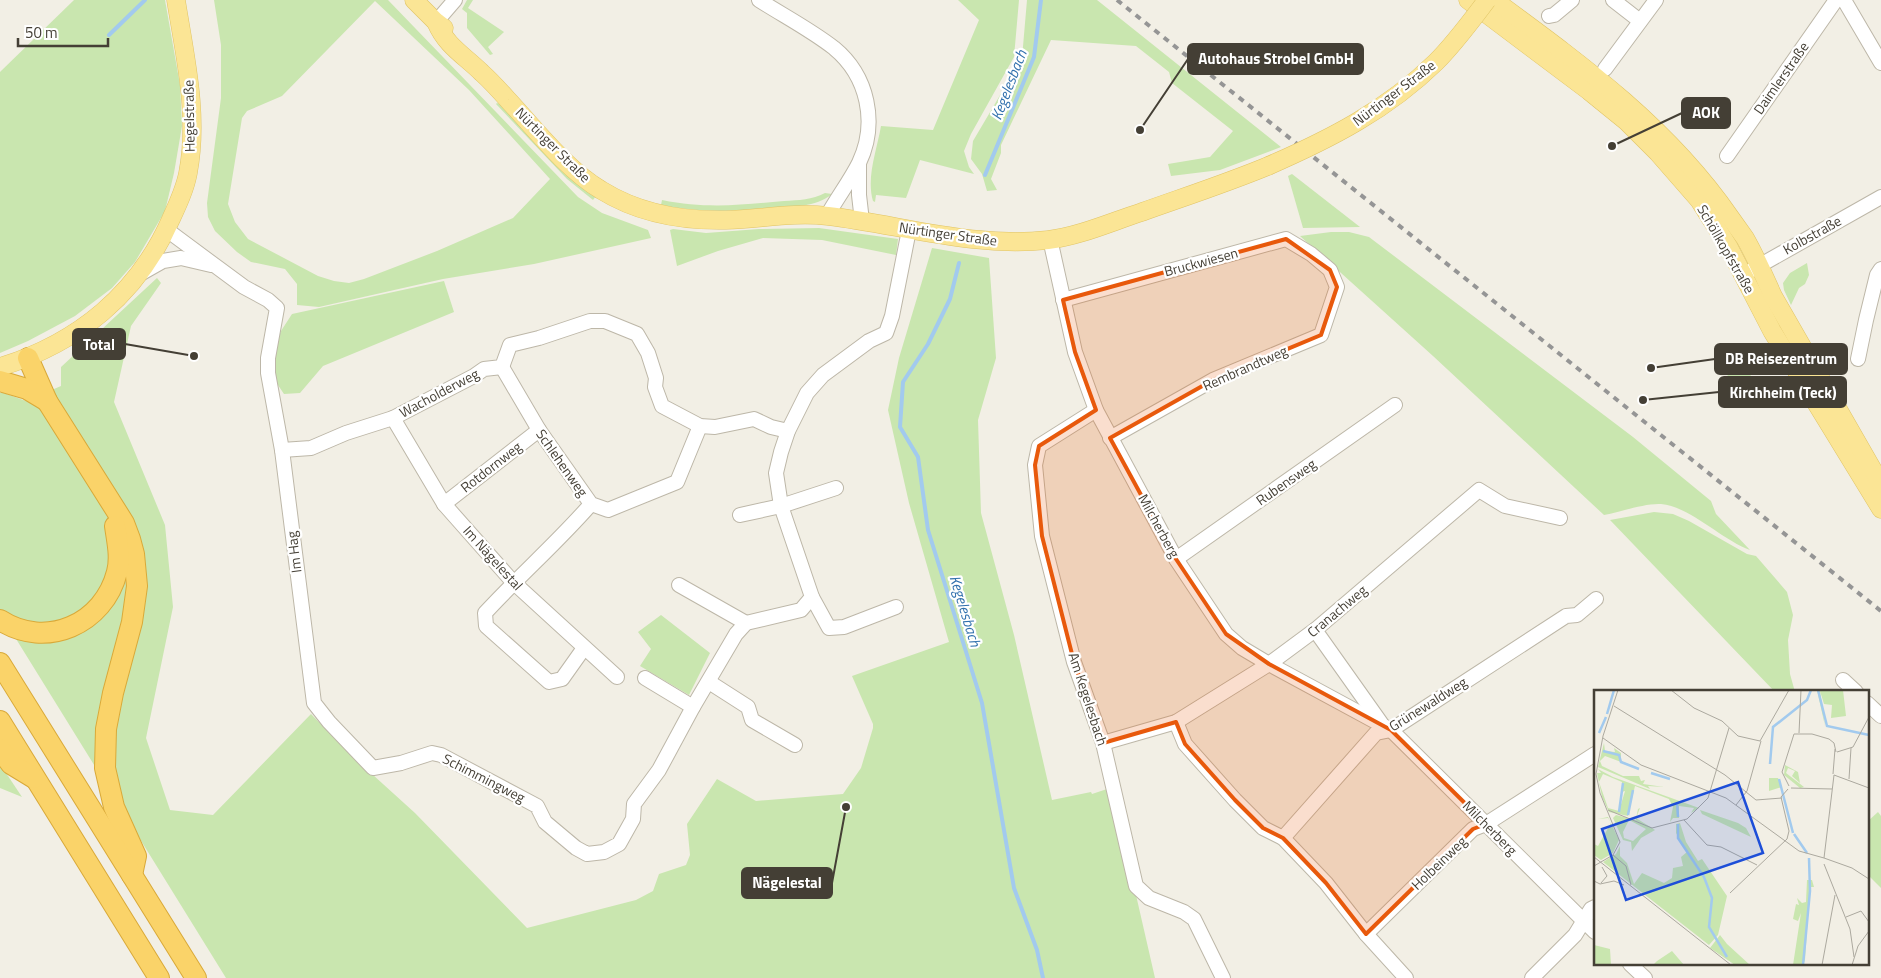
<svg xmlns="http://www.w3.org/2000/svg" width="1881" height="978" font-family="'Titillium Web',sans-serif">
  <rect width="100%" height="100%" fill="#f2efe5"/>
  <g fill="#c9e6af" fill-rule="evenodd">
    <path d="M74,0H165L180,85L182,126L174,173L165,211L135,262L112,288L75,316L28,341L0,353V72Z"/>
    <path d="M214,0H388L578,197L602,213L648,230L651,238L534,264L443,279L319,307L297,305V284L285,269L251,262L237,252L215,231L208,217L207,203L221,98V45ZM375,1L469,90L550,179L513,218L437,251L364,279L349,283L334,281L318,276L248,239L235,222L228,204L242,118L247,111L282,96Z"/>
    <path d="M467,0H473L468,8L504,32L488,47L493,54L490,55L467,28V13L462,9Z"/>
    <path d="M958,0H1019L1014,57L971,134L964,151L969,167L974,174L920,160L906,198L876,195L875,202L873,201C866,177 877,150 881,126L933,130L979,20Z"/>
    <path d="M1027,0H1097L1281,147L1220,170L1171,176L1168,164L1210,157L1233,131L1172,83L1169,72L1136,46L1051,40L1001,145V153L991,179L997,190L987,191L982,174L971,159L973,141L1022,58Z"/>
    <path d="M497,103L507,108L596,196L593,200L567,179L496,104Z"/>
    <path d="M1292,174L1360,227L1303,228L1288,176Z"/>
    <path d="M825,193L832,194C815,208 793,206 773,208C735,211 699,213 661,205L662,200C706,209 741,205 784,201C799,200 812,200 825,193Z"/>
    <path d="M819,228L898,239L896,255L822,240L763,238L718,251L677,266L670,230L673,229L706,233L759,229Z"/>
    <path d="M1331,232H1349L1369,237L1633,437L1711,501L1716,514L1750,550C1722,540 1691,507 1661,504C1645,503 1620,512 1604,515L1433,356L1300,236Z"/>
    <path d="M932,248L989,258L996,358L978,420L981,513L1014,635L1052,800L1091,792L1092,794L1107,789L1134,895H1136L1155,978H226L0,613V393H4L26,401L61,386V367L157,278L161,283L131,326L114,402L165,525L173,607L146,738L170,810L213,815L311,714L351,755L415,813L527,928L636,900L653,891L659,874L686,865L690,855L687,824L717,779L756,801L843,794L861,768L873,728V724L852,676L949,642L909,503L888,410L899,358Z"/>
    <path d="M1807,263L1809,275L1805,284L1799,288L1791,305L1784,290L1783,283L1790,273Z"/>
    <path d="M444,281L454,312L323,366L300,393L284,394L274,379L275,347L281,331L292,314Z"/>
    <path d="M1741,360L1747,362L1751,370L1749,399L1747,403C1733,393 1714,365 1741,360Z"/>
    <path d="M1654,512L1673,514L1689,521L1747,554L1756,556L1787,592L1793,615L1788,640L1790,674L1795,692H1775L1610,520Z"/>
    <path d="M661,615L710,653L689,695L640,666L651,649L638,632Z"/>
    <path d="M0,764L22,797L0,788Z"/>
    <path d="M1878,812L1881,816V888L1867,874V822Z"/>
  </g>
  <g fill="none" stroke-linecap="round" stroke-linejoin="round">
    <g stroke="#a2caee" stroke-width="4">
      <path d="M109,35L145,0"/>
      <path d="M985,175L1034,57L1041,0"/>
      <path d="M959,263L950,299L928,344L903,382L900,427L918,457L928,530L982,703L1014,888L1037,950L1043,978"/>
    </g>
    <g stroke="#bdb7a8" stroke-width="16">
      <g id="minor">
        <path d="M759,0C784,16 811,30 834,48C868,76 878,123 859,163C850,181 837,198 827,216"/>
        <path d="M1613,0L1640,21"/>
        <path d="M1844,0L1881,63"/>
        <path d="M1549,16L1554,15L1572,0"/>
        <path d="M436,22L455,0"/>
        <path d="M1605,69L1656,0"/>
        <path d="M1727,156L1836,0"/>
        <path d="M859,164V195L862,221"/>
        <path d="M167,230L244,287L268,300L277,308L268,358V373L282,450L314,703L329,722L373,768L401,763L432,753L441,755L537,806L545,822L576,848L587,854L604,852L619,844L633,819L634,804L659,770L693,707L736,634L746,623L801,610L812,597L781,506L776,473L781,452L788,431L807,393L823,375L869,341L886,333L892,316L909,230"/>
        <path d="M1050,239L1075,352L1096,410L1176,559L1226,634L1242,648L1269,664L1391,730L1595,932"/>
        <path d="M1750,271L1881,197"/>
        <path d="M140,274L163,261L181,258L211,265"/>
        <path d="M1063,300L1286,239L1311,254L1330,270L1337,287L1321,335L1213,380L1110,438"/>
        <path d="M1858,359L1866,320L1877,275L1881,269"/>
        <path d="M502,367L539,430L591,504L608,510L677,482L700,426"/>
        <path d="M1096,410L1039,446L1035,465L1042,536L1074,662L1103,743L1136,886L1149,898L1184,912L1194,919L1223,978"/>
        <path d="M393,418L444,504L513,582L617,677"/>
        <path d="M282,450L311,448L346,433L393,418L474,376L484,369L502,367L510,345L539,338L590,321H605L637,334L648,353L656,378L655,387L662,406L700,426L715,427L754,419L771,427L788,431"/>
        <path d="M444,504L539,430"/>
        <path d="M740,515L781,506L836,488"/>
        <path d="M1176,559L1395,405"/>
        <path d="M679,585L746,623"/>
        <path d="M812,597L829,628L844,627L896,607"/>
        <path d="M1315,630L1381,723"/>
        <path d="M584,648L562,679L549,682L486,626L485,613C520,575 558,542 591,504"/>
        <path d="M645,678L693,707"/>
        <path d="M1843,680L1856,692"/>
        <path d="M709,682L748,707L752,720L795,745"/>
        <path d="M1867,703L1881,716"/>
        <path d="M1176,722L1185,744L1235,800L1263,828L1283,838L1326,883L1366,934L1406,978"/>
        <path d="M1103,743L1176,722L1269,664L1315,630L1479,490L1505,506L1560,518"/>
        <path d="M1283,838L1376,733L1391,730L1566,616L1577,615L1596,599"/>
        <path d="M1366,934L1473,829L1486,824L1595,754"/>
        <path d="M1630,964L1645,978"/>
        <path d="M1532,978L1575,935L1591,909L1595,907"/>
      </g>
    </g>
    <g stroke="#e0c465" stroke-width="19">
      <g id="major">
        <path d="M414,0L436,22L444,28"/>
        <path d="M1468,0L1589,91L1626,121L1658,153L1699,200L1728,246L1772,331L1881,509"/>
        <path d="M1494,0C1581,64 1668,127 1730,217C1735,224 1740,231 1745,238C1756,257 1764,276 1773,296L1881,484"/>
        <path d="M436,22C446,46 465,56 482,73C491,81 500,91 508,100C535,129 567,170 601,190C638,213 683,221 726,220C760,219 793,212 828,216C902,225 973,248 1048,240C1080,236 1111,222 1142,212C1184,197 1227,183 1268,166"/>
        <path d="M0,367C78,343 138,294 171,219C178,204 185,189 188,173C199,115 185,57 176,0"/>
      </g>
    </g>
    <g stroke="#d9a939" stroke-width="22">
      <g id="highway">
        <path d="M28,358L47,401L124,523L130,539L134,554L137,586L132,622L113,693L106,729L105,768L114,807L136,856L132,875"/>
        <path d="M0,381L27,389L47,401"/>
        <path d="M0,620C46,650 104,624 117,572C121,557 117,541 115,526"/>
        <path d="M0,663L196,978"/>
        <path d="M0,721L159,978"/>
        <path d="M0,749L11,764L34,778"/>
      </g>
    </g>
    <use href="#minor" stroke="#fff" stroke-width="14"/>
    <use href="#major" stroke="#fbe595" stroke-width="18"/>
    <use href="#highway" stroke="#fad369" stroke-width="20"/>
    <path stroke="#959595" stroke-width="4" stroke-dasharray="6 6" stroke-linecap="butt" d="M1117,0L1881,611"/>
    <g stroke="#e0c465" stroke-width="19" stroke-linecap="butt">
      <path id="major-bridge" d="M1268,166C1330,139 1387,110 1436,62C1455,43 1471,21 1487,0"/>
    </g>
    <use href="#major-bridge" stroke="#fbe595" stroke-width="18"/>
  </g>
  <path fill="#e8590c" fill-opacity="0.2" stroke="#e8590c" stroke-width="4" stroke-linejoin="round" d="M1286,239L1330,270L1337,287L1321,335L1213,380L1110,438L1176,559L1226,634L1269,664L1391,730L1486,824L1473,829L1366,934L1326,883L1283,838L1263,828L1235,800L1185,744L1176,722L1103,743L1074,662L1042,536L1035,465L1039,446L1096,410L1075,352L1063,300Z"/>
  <g text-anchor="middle" stroke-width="4.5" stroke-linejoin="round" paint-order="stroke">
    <g font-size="14" fill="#443f35" stroke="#fff">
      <text transform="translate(1781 78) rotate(-55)" y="5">Daimlerstraße</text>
      <text transform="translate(1394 93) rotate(-37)" y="5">Nürtinger Straße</text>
      <text transform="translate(189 116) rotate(-91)" y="5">Hegelstraße</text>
      <text transform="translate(553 145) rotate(45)" y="5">Nürtinger Straße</text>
      <text transform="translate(948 234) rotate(8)" y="5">Nürtinger Straße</text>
      <text transform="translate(1812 235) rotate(-29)" y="5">Kolbstraße</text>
      <text transform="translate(1726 249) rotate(60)" y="5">Schöllkopfstraße</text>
      <text transform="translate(1201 262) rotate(-15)" y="5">Bruckwiesen</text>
      <text transform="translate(1245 368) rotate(-24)" y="5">Rembrandtweg</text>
      <text transform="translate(439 393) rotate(-28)" y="5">Wacholderweg</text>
      <text transform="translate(562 463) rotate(55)" y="5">Schlehenweg</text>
      <text transform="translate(491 467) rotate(-38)" y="5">Rotdornweg</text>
      <text transform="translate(1286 482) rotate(-35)" y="5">Rubensweg</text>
      <text transform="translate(1159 526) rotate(61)" y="5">Milcherberg</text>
      <text transform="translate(294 552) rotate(-97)" y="5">Im Hag</text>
      <text transform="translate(493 558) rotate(48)" y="5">Im Nägelestal</text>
      <text transform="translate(1337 611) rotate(-40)" y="5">Cranachweg</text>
      <text transform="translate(1088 699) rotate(72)" y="5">Am Kegelesbach</text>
      <text transform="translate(1428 704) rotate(-32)" y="5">Grünewaldweg</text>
      <text transform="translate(484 778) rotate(27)" y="5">Schimmingweg</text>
      <text transform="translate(1490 828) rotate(45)" y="5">Milcherberg</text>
      <text transform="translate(1439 863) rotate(-44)" y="5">Holbeinweg</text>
    </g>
    <g font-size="15" font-style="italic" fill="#3170ad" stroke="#fff">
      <text transform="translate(1009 85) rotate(-69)" y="5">Kegelesbach</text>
      <text transform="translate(965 611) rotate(73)" y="5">Kegelesbach</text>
    </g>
  </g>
  <g transform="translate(1594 690)">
    <rect width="275" height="275" fill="#f2efe5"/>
    <path d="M223,0H249L252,26L237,28L238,15L230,14L226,1L231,36ZM10,53L11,61L21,62L20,58L27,63V71L46,79L11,66L6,71L8,76L29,86H45L47,91L51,90L49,94L70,97L54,96L56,99L4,77ZM191,75L204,82L206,93L198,86L201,81L194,78L192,83L210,97L206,98L190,85ZM4,79L19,87L105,118L97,123L100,118L85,116V128H79L76,132L79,117L75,109L41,96L34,126L39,127L15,122L8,107L3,83H7ZM9,84L28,92V102L31,101L25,121L14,118L5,92ZM175,88H184L188,97L175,101ZM46,118L42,128L61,140L47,148L38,161L37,152L29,150L19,128L22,125L42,130V129L44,119L46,118L51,120ZM35,130L52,139L39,151L30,148L29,142ZM106,120L144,133L152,138L157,147L108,124ZM14,127L25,150L19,163L7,170L0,165V154L4,156L17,133L14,128L4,129ZM86,133L92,152L104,171L108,169L133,206L124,245L115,255L9,172L22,164L26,156V166L33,173L40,194L48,183L70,193L78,188L79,178L89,176L87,167L93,162L82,143V134ZM213,190H218L220,197H216L211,270L209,275H199L207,223L204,231L199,229L202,214L205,215L203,208L208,213L212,212ZM126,245L133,254L156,275H141L116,258ZM0,255L16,259L17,275H0ZM78,261L90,275H59L63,271Z" fill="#c9e6af" fill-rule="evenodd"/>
    <path fill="none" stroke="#a2caee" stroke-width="2.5" d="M224,0L233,36L275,45M13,24L20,0M5,43L12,27M9,61L25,65L27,72L45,79M176,74L179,37L213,10L217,0M57,83L76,89M185,89L199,143M83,112L84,127M25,122L29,93M34,125L39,100M84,134V148L110,187L118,208L115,237L133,267M200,144L213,163M209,275L216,201L215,168"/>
    <path fill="none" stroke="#aca99f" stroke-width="1" d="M77,0L100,18L128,31L144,46L166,51L195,0M20,16L131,85L162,110L188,108M205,43L207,0M9,48L47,75L132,108L205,161L230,168M243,62L259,57L275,27M239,84L241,59M240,85L275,98M255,89L257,58M195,96L188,82L200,44H218L235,49L240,53L242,62M197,98L238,99M142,115L153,101L167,51M14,120L58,138L93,129L114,108L135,38M90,130L113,155L127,157L163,175M19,165L32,176L37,195M0,167L137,275M230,168L258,178L275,189M230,168L240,85M230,174L256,239L260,267M0,176L19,165L26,152L6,103L2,84L9,46L24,0M0,191L6,194L20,191L30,195M7,193L13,186L8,177M136,203L193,149L195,141L187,107L194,99M252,227L267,221L275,232M228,275L241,205M258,275L264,256L275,241"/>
    <path fill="#1d4ed8" fill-opacity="0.15" stroke="#1d4ed8" stroke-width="2.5" d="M144,92L169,163L32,210L8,139Z"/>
    <rect width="275" height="275" fill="none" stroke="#443f35" stroke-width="2.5"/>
  </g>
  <path fill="none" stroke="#443f35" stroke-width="2" d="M1140 130L1188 59M1612 146L1682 113M194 356L125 344M1651 368L1715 359M1643 400L1719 392M846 807L832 883"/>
  <g fill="#443f35" stroke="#fff" stroke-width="2">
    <circle cx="1140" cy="130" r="5"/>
    <circle cx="1612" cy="146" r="5"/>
    <circle cx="194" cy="356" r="5"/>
    <circle cx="1651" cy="368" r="5"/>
    <circle cx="1643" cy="400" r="5"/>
    <circle cx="846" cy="807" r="5"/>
  </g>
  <g fill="#443f35" stroke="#443f35" stroke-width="2">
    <rect x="1188" y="44" width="175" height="30" rx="5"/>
    <rect x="1682" y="98" width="48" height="30" rx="5"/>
    <rect x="73" y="329" width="52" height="30" rx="5"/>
    <rect x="1715" y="344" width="132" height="30" rx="5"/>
    <rect x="1719" y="377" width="127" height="30" rx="5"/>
    <rect x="742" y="868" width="90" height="30" rx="5"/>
  </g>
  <g font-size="15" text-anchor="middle" font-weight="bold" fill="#fff">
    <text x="1276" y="64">Autohaus Strobel GmbH</text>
    <text x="1706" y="118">AOK</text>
    <text x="99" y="350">Total</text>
    <text x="1781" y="364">DB Reisezentrum</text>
    <text x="1783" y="398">Kirchheim (Teck)</text>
    <text x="787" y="888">Nägelestal</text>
  </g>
  <path d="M18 38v8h90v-8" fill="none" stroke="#443f35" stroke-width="2.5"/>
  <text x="25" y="38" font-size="15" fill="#443f35" stroke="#ffffff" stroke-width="4" paint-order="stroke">50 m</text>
</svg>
